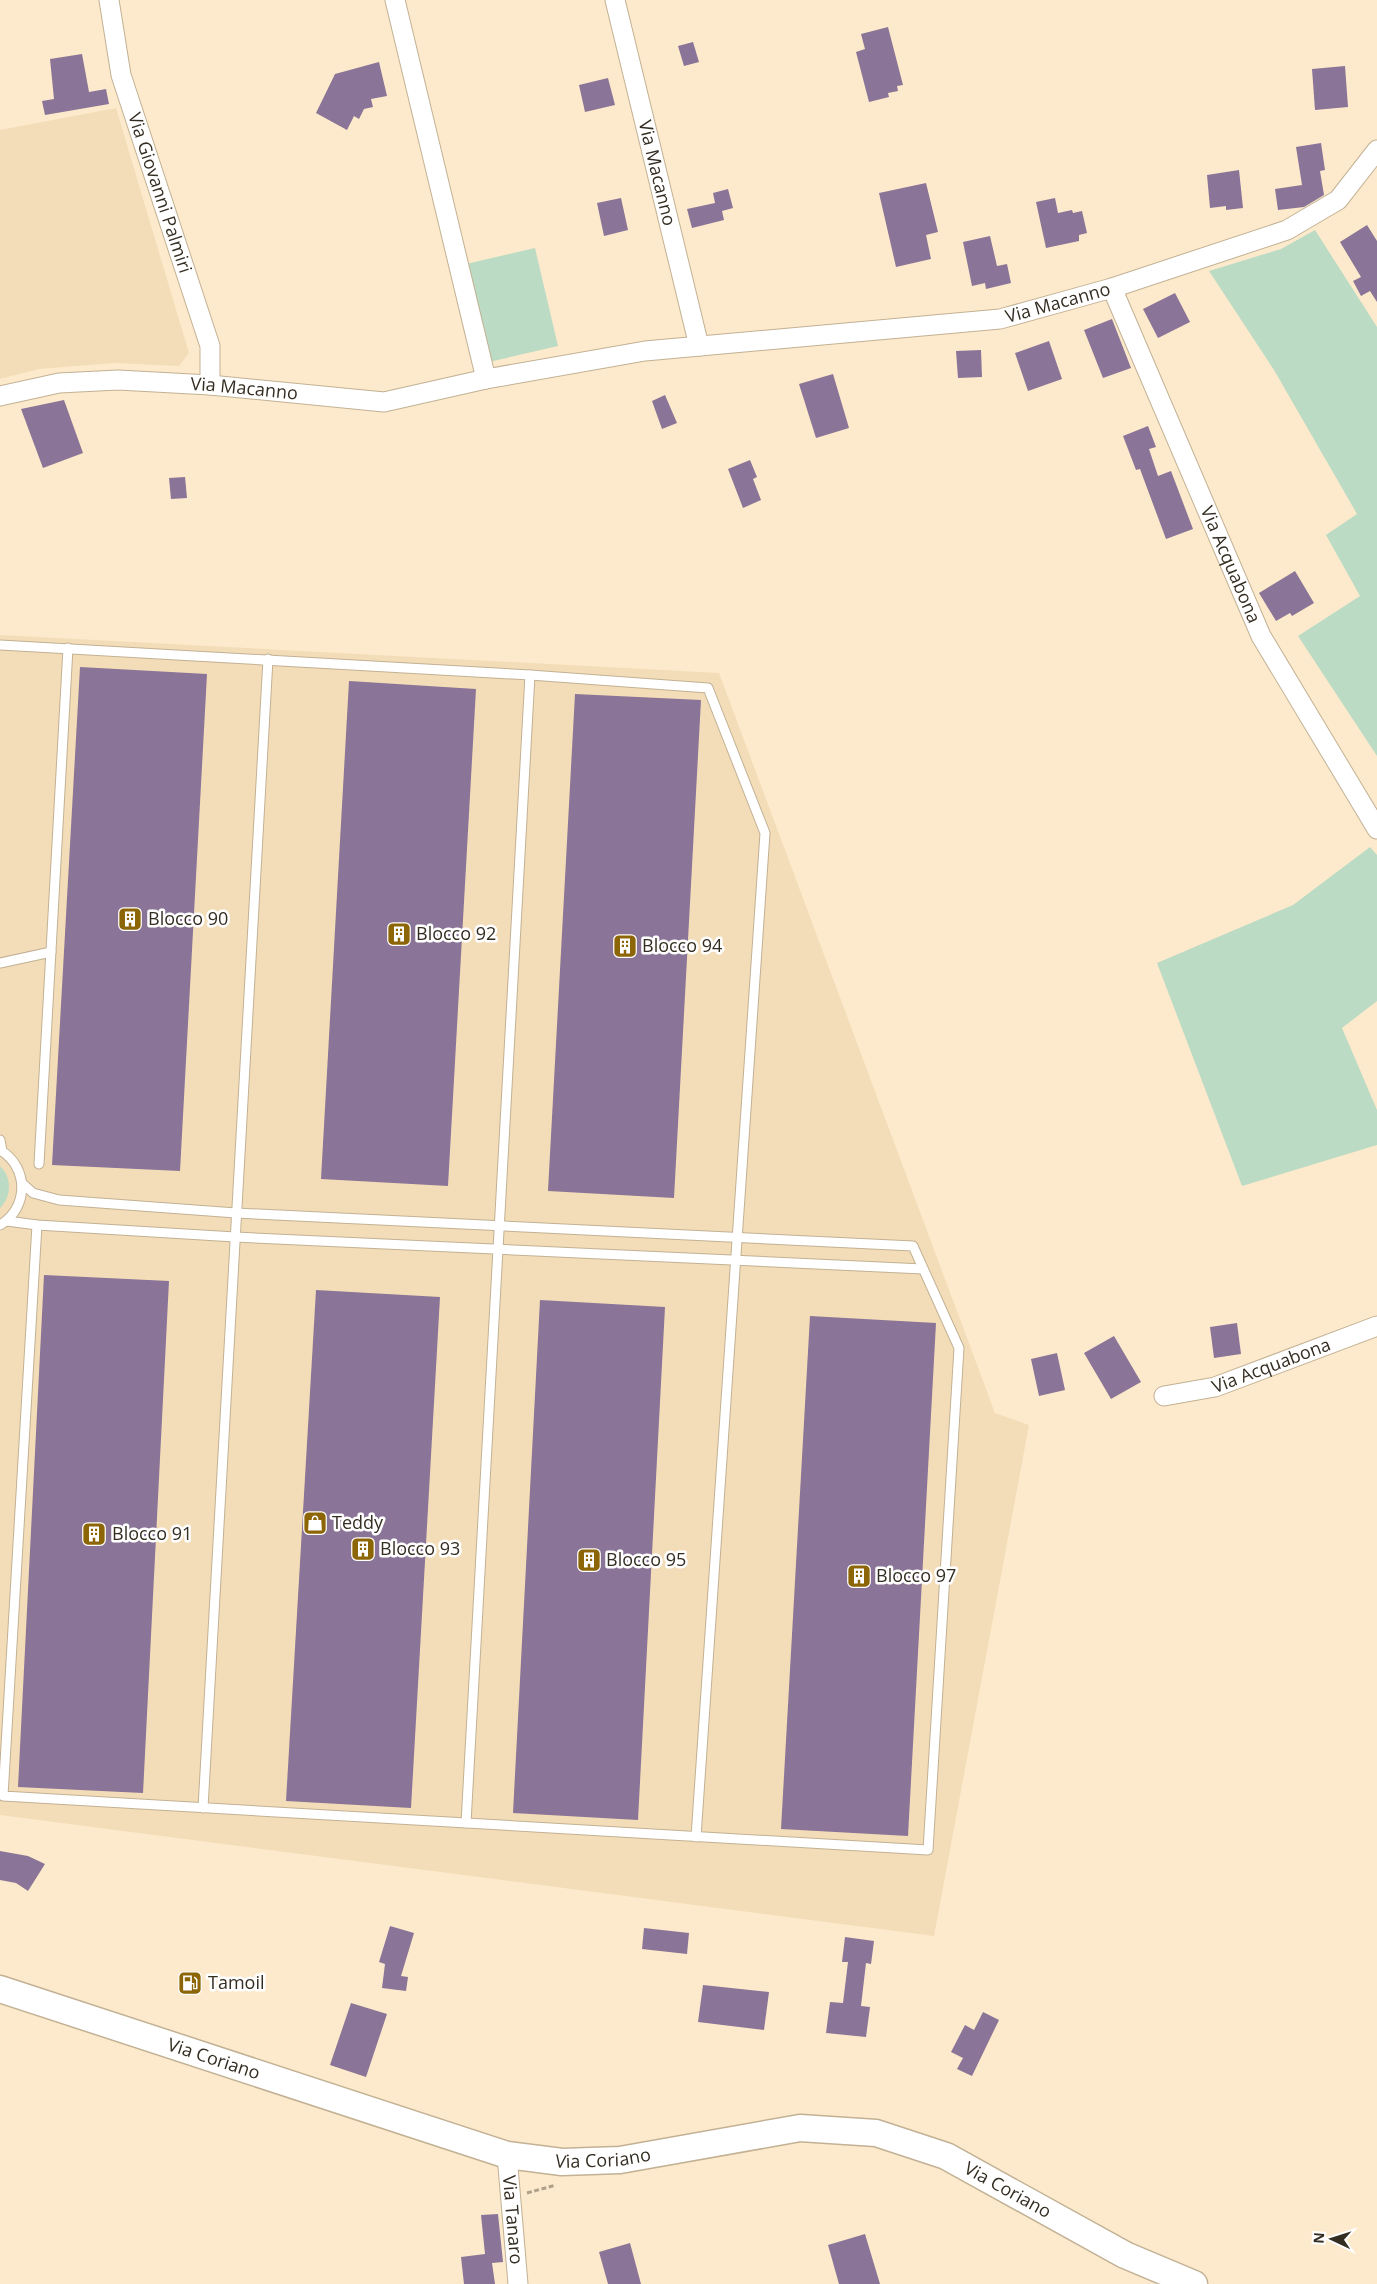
<svg xmlns="http://www.w3.org/2000/svg" width="1377" height="2284" font-family="'Open Sans',sans-serif">
  <rect width="100%" height="100%" fill="#fdeacc"/>
  <g fill="#f3ddb8">
    <path d="M116,108L189,353L179,366L115,363L39,369L0,379V130Z"/>
    <path d="M0,635L719,673L995,1413L1029,1425L934,1936L0,1815Z"/>
  </g>
  <g fill="#bbdbc4">
    <path d="M1315,230L1377,327V756L1298,636L1360,596L1326,535L1357,514L1274,370L1209,271L1281,249Z"/>
    <path d="M535,248L558,346L489,362L466,264Z"/>
    <path d="M1370,847L1377,855V1001L1342,1028L1377,1110V1145L1242,1186L1157,963L1293,905Z"/>
    <path d="M0,1166C12,1177 12,1196 0,1208Z"/>
  </g>
  <g fill="#8a7497">
    <path d="M888,27L903,85L897,86L898,91L888,93L889,97L869,102L856,52L865,49L861,34Z"/>
    <path d="M693,42L699,62L684,66L678,46Z"/>
    <path d="M82,54L89,92L106,89L109,104L45,115L42,101L54,99L50,59Z"/>
    <path d="M379,62L387,96L371,99L373,107L364,109L359,119L354,116L347,130L316,113L335,74Z"/>
    <path d="M1345,66L1348,107L1315,110L1312,69Z"/>
    <path d="M608,78L615,105L585,112L579,85Z"/>
    <path d="M1321,143L1325,170L1320,171L1324,195L1304,207L1278,210L1275,189L1302,185L1296,147Z"/>
    <path d="M1239,170L1243,208L1226,210V206L1210,208L1207,175Z"/>
    <path d="M926,183L938,232L926,235L931,259L896,267L879,193Z"/>
    <path d="M728,189L733,208L722,211L724,220L692,228L687,209L715,203L713,193Z"/>
    <path d="M621,198L628,230L604,236L597,203Z"/>
    <path d="M1055,198L1058,213L1072,210L1073,213L1082,211L1087,233L1079,235V241L1046,248L1036,202Z"/>
    <path d="M1367,225L1377,241V302L1370,291L1361,296L1353,281L1361,277L1340,242Z"/>
    <path d="M990,236L997,266L1007,264L1011,283L986,289L985,283L972,286L963,242Z"/>
    <path d="M1175,293L1190,322L1158,338L1143,309Z"/>
    <path d="M1112,319L1131,368L1103,378L1084,330Z"/>
    <path d="M1049,341L1062,379L1028,391L1015,353Z"/>
    <path d="M981,350L982,377L958,378L956,351Z"/>
    <path d="M833,374L849,428L816,438L799,384Z"/>
    <path d="M665,395L677,423L662,429L652,401Z"/>
    <path d="M64,400L83,453L43,468L21,409Z"/>
    <path d="M1148,426L1156,447L1149,449L1158,476L1171,471L1193,529L1166,539L1140,469L1136,470L1123,436Z"/>
    <path d="M750,460L757,477L753,479L761,500L743,508L728,469Z"/>
    <path d="M185,477L187,498L171,499L169,478Z"/>
    <path d="M1295,571L1314,603L1292,616L1290,613L1276,621L1259,593Z"/>
    <path d="M80,667L207,674L180,1171L52,1165Z"/>
    <path d="M349,681L476,689L448,1186L321,1179Z"/>
    <path d="M575,694L701,700L674,1198L548,1191Z"/>
    <path d="M44,1275L169,1281L143,1793L18,1787Z"/>
    <path d="M316,1290L440,1297L411,1808L286,1801Z"/>
    <path d="M540,1300L665,1307L638,1820L513,1813Z"/>
    <path d="M810,1316L936,1323L908,1836L781,1829Z"/>
    <path d="M1237,1323L1241,1354L1214,1358L1210,1327Z"/>
    <path d="M1114,1336L1141,1382L1111,1399L1084,1353Z"/>
    <path d="M1057,1353L1065,1390L1039,1396L1031,1359Z"/>
    <path d="M0,1851L28,1856L45,1864L28,1891L16,1883L0,1880Z"/>
    <path d="M390,1926L414,1933L401,1976L408,1977L406,1991L382,1988L385,1964L379,1962Z"/>
    <path d="M644,1928L689,1933L687,1954L642,1949Z"/>
    <path d="M845,1937L874,1941L871,1964L866,1963L861,2006L870,2007L866,2037L826,2033L830,2002L843,2003L848,1962H842Z"/>
    <path d="M703,1985L769,1992L764,2030L698,2022Z"/>
    <path d="M351,2003L387,2014L366,2077L330,2065Z"/>
    <path d="M983,2012L999,2020L972,2076L957,2069L963,2058L951,2052L965,2025L974,2030Z"/>
    <path d="M498,2214L503,2262L492,2263L495,2284H464L461,2257L485,2254L481,2215Z"/>
    <path d="M865,2234L880,2284H839L828,2245Z"/>
    <path d="M630,2243L641,2284H608L599,2252Z"/>
  </g>
  <g fill="none" stroke-linecap="round" stroke-linejoin="round">
    <g stroke="#c2b194" stroke-width="11">
      <g id="lane">
        <path d="M0,645L530,675L708,688L765,833L696,1837"/>
        <path d="M0,963L51,952"/>
        <path d="M0,1140L2,1151"/>
        <path d="M0,1150C29,1167 29,1208 0,1225"/>
        <path d="M39,1164L68,648"/>
        <path d="M23,1184L33,1193L59,1200L236,1213L913,1246L959,1348L928,1850L3,1796L37,1225"/>
        <path d="M7,1221L37,1225L235,1237L923,1269"/>
        <path d="M203,1808L268,659"/>
        <path d="M466,1823L530,675"/>
      </g>
    </g>
    <g stroke="#c2b194" stroke-width="21">
      <g id="street">
        <path id="s1" d="M109,0L121,75L210,346V385"/>
        <path d="M395,0L486,379"/>
        <path id="s2" d="M615,0L699,346"/>
        <path id="s3" d="M1112,288L1261,636L1377,829"/>
        <path id="s4" d="M0,396L59,383L118,380L210,385L384,402L486,379L645,351L1000,319L1112,288L1287,230L1338,200L1377,150"/>
        <path id="s5" d="M1164,1396L1215,1387L1377,1326"/>
        <path id="s6" d="M507,2155L518,2284"/>
      </g>
    </g>
    <g stroke="#c2b194" stroke-width="29">
      <g id="secondary">
        <path id="s7" d="M0,1989L507,2155L562,2162L620,2160L800,2128L876,2133L946,2156L1125,2255L1194,2284"/>
      </g>
    </g>
    <path stroke="#b0a18b" stroke-width="3" stroke-dasharray="5 2.5" stroke-linecap="butt" d="M527,2193L556,2185"/>
    <use href="#lane" stroke="#fff" stroke-width="9"/>
    <use href="#street" stroke="#fff" stroke-width="19"/>
    <use href="#secondary" stroke="#fff" stroke-width="26"/>
  </g>
  <defs>
    <g id="building-square" transform="scale(1.25)"><rect x="-9" y="-9" width="18" height="18" rx="4" fill="#8c6506" stroke="#fff"/><path d="M-4-6H4V6H1V3H-1V6H-4ZM-2.5-4.3h1.7v1.8h-1.7ZM.8-4.3h1.7v1.8H.8ZM-2.5-1h1.7V.8h-1.7ZM.8-1h1.7V.8H.8Z" fill="#fff"/></g>
    <g id="shop-square" transform="scale(1.25)"><rect x="-9" y="-9" width="18" height="18" rx="4" fill="#8c6506" stroke="#fff"/><path d="M-5-2.5h2.3a2.7 3.5 0 0 1 5.4 0H5L5.5 6h-11ZM-1.5-2.5h3a1.5 2.3 0 0 0-3 0Z" fill="#fff"/></g>
    <g id="fuel-square" transform="scale(1.25)"><rect x="-9" y="-9" width="18" height="18" rx="4" fill="#8c6506" stroke="#fff"/><path d="M-5.5-6h7V0h2V4h1.3V-2.5L3-4.5l.8-.8L6-3V5H2.5V1h-1V6h-7ZM-4.2-4.7v3.2H.2V-4.7Z" fill="#fff"/></g>
  </defs>
  <g fill-rule="evenodd">
    <use href="#building-square" x="130" y="919"/>
    <use href="#building-square" x="399" y="934"/>
    <use href="#building-square" x="625" y="946"/>
    <use href="#shop-square" x="315" y="1523"/>
    <use href="#building-square" x="94" y="1534"/>
    <use href="#building-square" x="363" y="1549"/>
    <use href="#building-square" x="589" y="1560"/>
    <use href="#building-square" x="859" y="1576"/>
    <use href="#fuel-square" x="190" y="1983"/>
  </g>
  <g text-anchor="middle" stroke-width="5" stroke-linejoin="round" paint-order="stroke">
    <g font-size="18" fill="#342d22" stroke="#fff">
      <text dy="6" stroke="none"><textPath href="#s2" startOffset="178">Via Macanno</textPath></text>
      <text dy="6" stroke="none"><textPath href="#s1" startOffset="200">Via Giovanni Palmiri</textPath></text>
      <text dy="6" stroke="none"><textPath href="#s4" startOffset="1069">Via Macanno</textPath></text>
      <text dy="6" stroke="none"><textPath href="#s4" startOffset="246">Via Macanno</textPath></text>
      <text dy="6" stroke="none"><textPath href="#s3" startOffset="301">Via Acquabona</textPath></text>
      <text dy="6" stroke="none"><textPath href="#s5" startOffset="112">Via Acquabona</textPath></text>
      <text dy="6" stroke="none"><textPath href="#s7" startOffset="225">Via Coriano</textPath></text>
      <text dy="6" stroke="none"><textPath href="#s7" startOffset="630">Via Coriano</textPath></text>
      <text dy="6" stroke="none"><textPath href="#s7" startOffset="1050">Via Coriano</textPath></text>
      <text dy="6" stroke="none"><textPath href="#s6" startOffset="65">Via Tanaro</textPath></text>
    </g>
    <g font-size="18" fill="#342d22" stroke="#fff" text-anchor="start">
      <text x="148" y="925">Blocco 90</text>
      <text x="416" y="940">Blocco 92</text>
      <text x="642" y="952">Blocco 94</text>
      <text x="332" y="1529">Teddy</text>
      <text x="112" y="1540">Blocco 91</text>
      <text x="380" y="1555">Blocco 93</text>
      <text x="606" y="1566">Blocco 95</text>
      <text x="876" y="1582">Blocco 97</text>
      <text x="208" y="1989">Tamoil</text>
    </g>
  </g>
  <g transform="translate(1332 2239) rotate(274)" stroke="#ffffff" stroke-width="4" paint-order="stroke">
  <path d="M0-4L9 19L0 12L-9 19Z" fill="#342d22"/>
  <text y="-8" font-size="14" font-weight="bold" text-anchor="middle" fill="#342d22">N</text>
  </g>
</svg>
